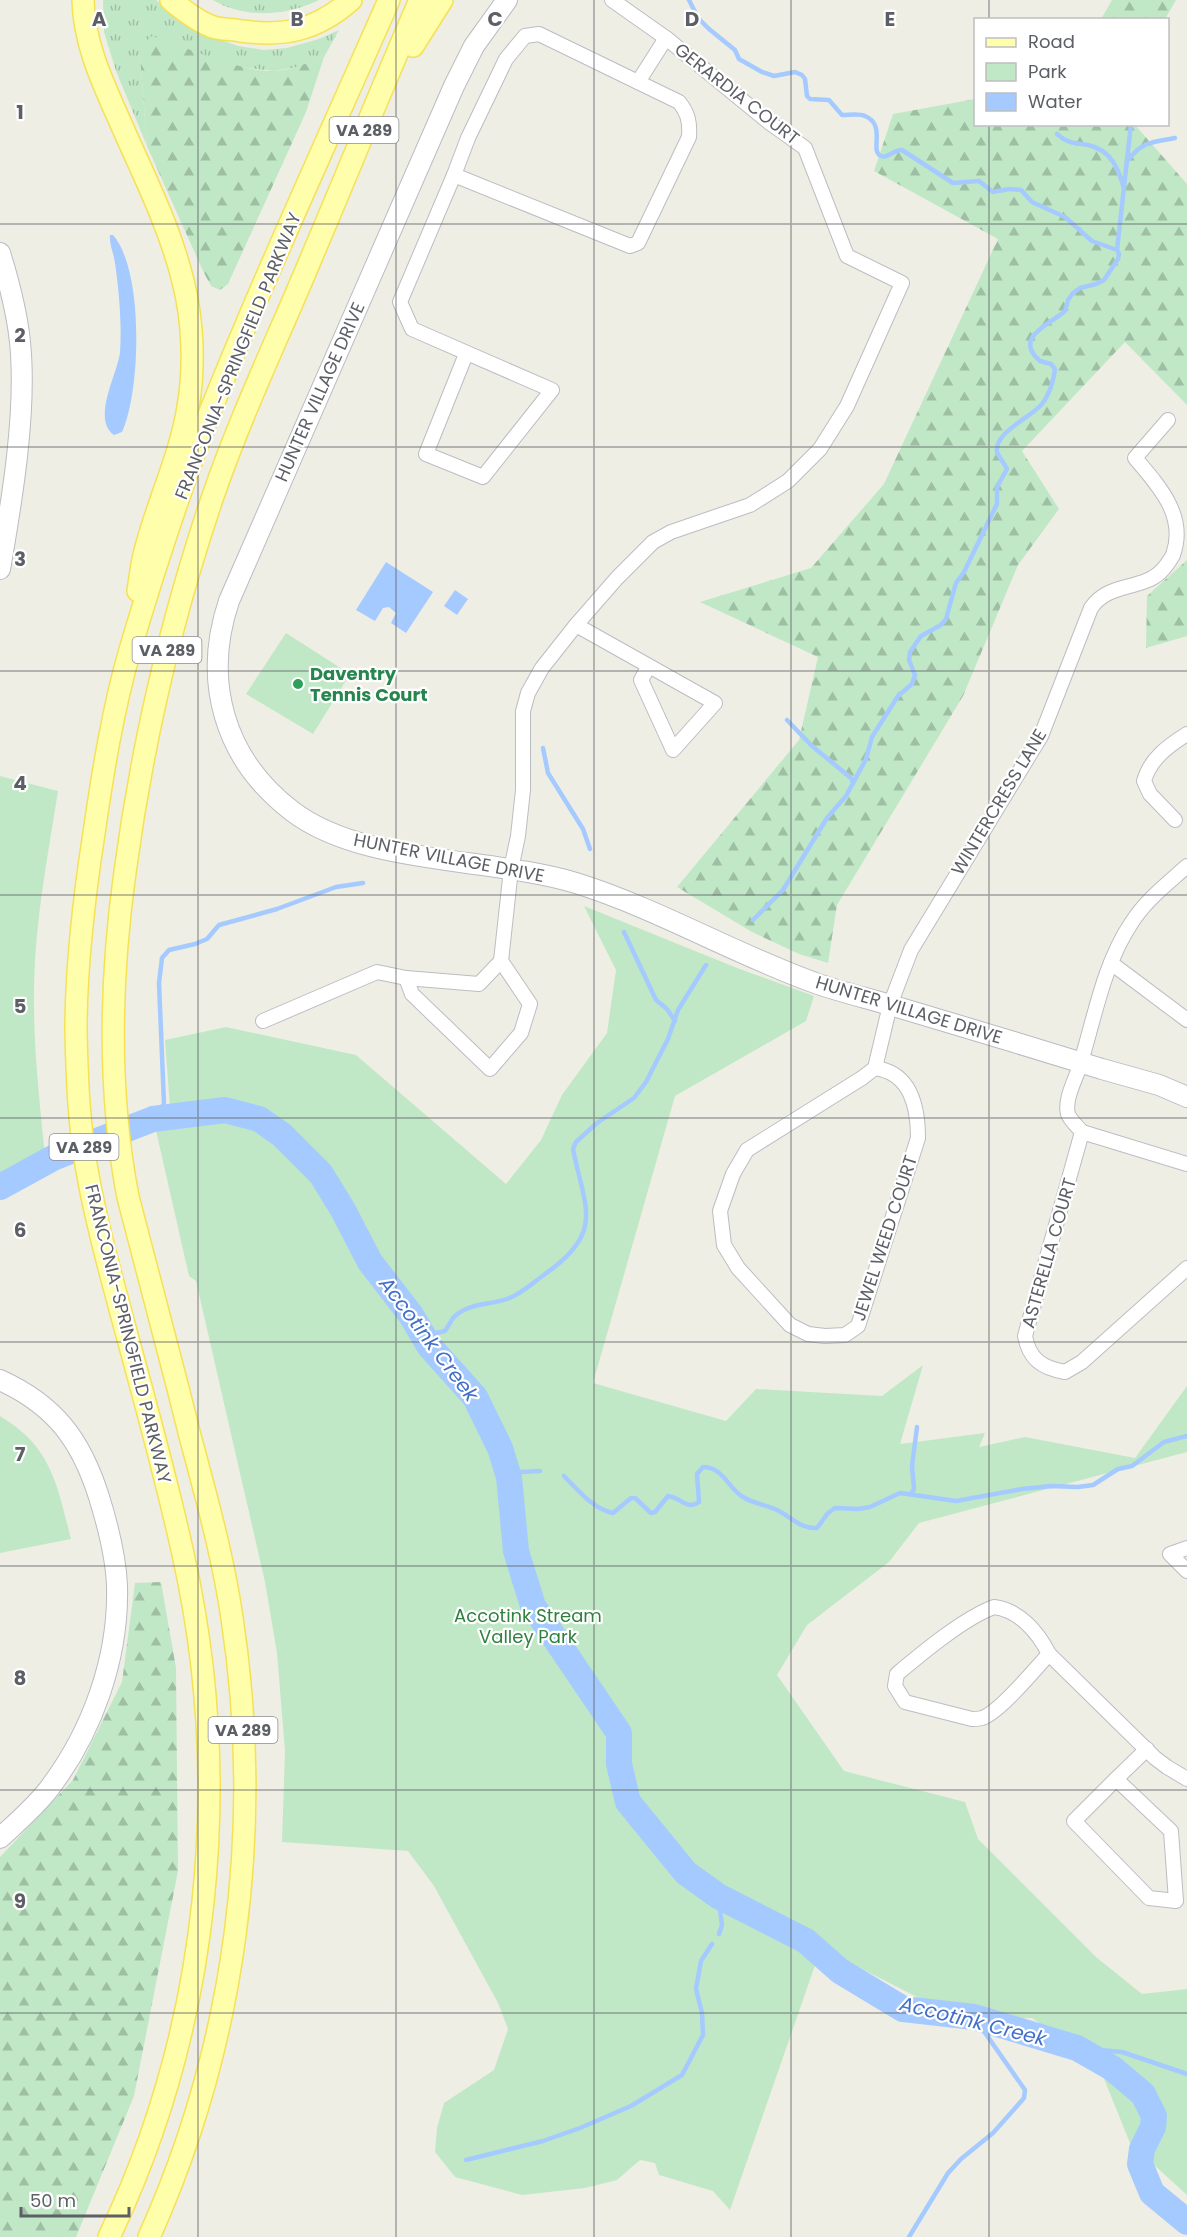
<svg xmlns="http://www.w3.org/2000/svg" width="1187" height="2237" font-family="Poppins,sans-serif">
  <defs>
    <pattern id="grass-tufts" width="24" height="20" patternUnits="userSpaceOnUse" patternTransform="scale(1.5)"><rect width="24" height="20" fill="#c0e8c6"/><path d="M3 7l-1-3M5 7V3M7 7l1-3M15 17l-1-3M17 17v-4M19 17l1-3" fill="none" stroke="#9fbfa4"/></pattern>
    <pattern id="forest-firs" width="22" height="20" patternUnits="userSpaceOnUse" patternTransform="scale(1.5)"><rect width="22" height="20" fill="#c0e8c6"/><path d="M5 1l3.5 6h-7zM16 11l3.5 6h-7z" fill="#9fbfa4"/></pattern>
  </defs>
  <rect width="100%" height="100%" fill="#efeee4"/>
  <g fill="url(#grass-tufts)">
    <path d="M103,0H156L197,31L238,46L264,50L287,48L319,39L339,30L324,57L298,67L273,71L140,55L147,146L116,71L104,32Z"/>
    <path d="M213,0H319C287,16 244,19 213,0Z"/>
  </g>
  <g fill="url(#forest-firs)">
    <path d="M1112,0H1176L1165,19H1101Z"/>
    <path d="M152,36C182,46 244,73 274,71C292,70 307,63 324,57L306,112L228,284L220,290L211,286L203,271L147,146L140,55L145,42Z"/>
    <path d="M975,99L976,124L1135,125L1187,184V405L1125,342L1022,451L1059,509L1018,565L963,696L837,905L828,963L799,954L752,932L677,887L799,740L818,657L700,602L811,568L884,484L998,239L874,171L893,114Z"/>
    <path d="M1187,560V636L1146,648L1147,596Z"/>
    <path d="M161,1582L176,1668L178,1871L134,2096L76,2237H0V1857L73,1780L122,1682L135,1583Z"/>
  </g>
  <g fill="#c0e8c6">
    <path d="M286,633L350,674L313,734L246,694Z"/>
    <path d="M0,776L58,791C48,855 35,921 34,987C33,1047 40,1106 46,1165L0,1178Z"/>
    <path d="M584,906L737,968L814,996L806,1021L675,1096L593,1383L726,1421L756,1389L882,1396L923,1365L900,1444L985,1433L979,1447L1025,1437L1135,1458L1187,1386V1452L919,1523L889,1562L807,1625L777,1675L844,1771L965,1802L978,1839L1096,1957L1142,1994L1187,1989V2195L1130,2143L1098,2064L1032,2018L960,2019L821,1948L730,2210L713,2191L659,2175L655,2163L640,2160L617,2180L585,2188L522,2195L455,2177L435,2152L437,2128L444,2103L494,2070L508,2029L498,2003L434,1886L408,1851L282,1842L285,1751L277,1653L265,1582L196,1281L189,1276L155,1126L171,1121L165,1040L226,1027L356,1055L506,1184L541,1140L562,1095L607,1033L616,970Z"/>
    <path d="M0,1416C52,1447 57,1485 71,1539L0,1553Z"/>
  </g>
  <g fill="#a5caff">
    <path d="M110,235H113C144,270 141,391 122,432L114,435C91,419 118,373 120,352C122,323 119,291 115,263C114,254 109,244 110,235Z"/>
    <path d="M386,562L433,592L406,633L391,623L396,613L389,607L383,608L375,621L356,610Z"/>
    <path d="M455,590L468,599L457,615L444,606Z"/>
  </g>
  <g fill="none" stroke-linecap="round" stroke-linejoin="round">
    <g stroke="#a5caff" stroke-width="4.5">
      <path d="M689,0L698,18L709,29L735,50L739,59L762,72L774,76L795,72L802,75L805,79L807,96L810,99L829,100L842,115C849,115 859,113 865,116C887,125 869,151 881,156C888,159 894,149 902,150L953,183L979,181L993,192L1009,189L1021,190L1032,202L1065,217L1092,241L1117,250"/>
      <path d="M1057,134C1068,144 1075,143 1088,145C1111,150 1118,168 1124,188"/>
      <path d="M1128,160C1143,141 1153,142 1175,138"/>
      <path d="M787,720L812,746L851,778L853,783"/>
      <path d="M543,748L548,773L583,829L590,849"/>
      <path d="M753,920L783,890L827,818L846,796L866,759L872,737L898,696L912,684L915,675L909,660L910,652L921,636L941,625L946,619L956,583L964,572L997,504V487L1007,469C1004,463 999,457 997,452C994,432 1032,417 1042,404C1049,395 1054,380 1055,369L1051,364L1040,361C1012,337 1051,324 1065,311L1068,300L1073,293L1080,288L1096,284L1104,280L1118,259L1119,254L1117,250L1131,124"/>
      <path d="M624,932L656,1000L667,1009L675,1021"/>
      <path d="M153,1119L164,1104L159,983L162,958L169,950L195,944L207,939L219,925L277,909L336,887L363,883"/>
      <path d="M420,1331L436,1333L445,1331C448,1327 451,1320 455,1316C469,1303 490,1305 507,1299C520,1295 534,1282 545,1274C605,1232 585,1209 573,1149L576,1142L597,1123L634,1098L646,1082L668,1039L678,1010L706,965"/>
      <path d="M506,1467L520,1472L540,1471"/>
      <path d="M564,1476C577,1489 594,1510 613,1513L631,1498H635L651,1513L655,1512L668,1496C680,1497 688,1511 699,1502L697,1474L703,1467C723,1467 728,1488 743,1497C754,1504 768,1505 779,1511C792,1518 801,1529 817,1528L828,1513L835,1508L858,1509L870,1507L900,1493L956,1501L1022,1489L1051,1486L1078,1487L1093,1485L1118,1469L1132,1466L1164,1442L1187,1436"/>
      <path d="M911,1494L914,1489L912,1466L917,1427"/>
      <path d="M718,1896L722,1925L719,1934"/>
      <path d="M1077,2048L1122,2052L1187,2074"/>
      <path d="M466,2160L543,2141L580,2128L631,2106L682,2075L703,2035L702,2013L696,1989L701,1961L712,1944"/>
      <path d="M909,2237L948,2173L961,2159L993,2133L1024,2098L1025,2090L974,2017"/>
    </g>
    <path stroke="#a5caff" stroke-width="26" d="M0,1187L53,1158L153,1119L225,1110L259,1119L282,1135L321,1174L343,1210L370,1262L411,1315L430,1347L475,1397L500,1448L509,1477L516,1551L533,1606L619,1733V1764L628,1802L686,1873L718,1896L806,1941L840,1971L903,2009L974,2017L1077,2048L1112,2068L1143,2094L1154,2116L1153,2127L1142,2149L1140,2164L1152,2193L1187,2222"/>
    <g stroke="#bcbdc3" stroke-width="16">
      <g id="street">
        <path d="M539,34L679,102C688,113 690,122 689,137L638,243L630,246L454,175L468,138L506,59L525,36Z"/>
        <path d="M638,82L666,38"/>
        <path d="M454,175L400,302L412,329L552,390L483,477L426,454L466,354"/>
        <path d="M576,625L715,703L673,750L641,680L649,666"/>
        <path d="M1175,820L1150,794L1144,781C1150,759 1168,746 1187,734"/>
        <path d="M1111,963L1187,1020"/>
        <path d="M406,978L412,994L490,1069L521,1033L530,1004L501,961L511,869L518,836L523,790V711L528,693L542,668L576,625L617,578L653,542L671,532L750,505L788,481L820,449L847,406L902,283L847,256L805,148L770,123L666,38L612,0"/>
        <path d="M263,1021L377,972L406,978L479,984L501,961"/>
        <path d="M875,1068L890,1005L911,950L1041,736L1091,608C1104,589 1123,589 1143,582C1158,577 1165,569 1173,555C1187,516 1159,486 1135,458L1168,420"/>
        <path d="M875,1068C911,1073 918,1107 918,1138L858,1326L845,1335L825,1336L808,1334L790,1325L738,1268L724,1245L720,1211L733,1174L747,1150L862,1078Z"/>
        <path d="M1082,1132C1078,1127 1070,1120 1068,1114C1064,1099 1076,1079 1080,1065C1095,1017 1103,965 1132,922C1146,900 1168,883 1187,866"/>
        <path d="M1187,1164L1082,1132L1025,1336C1029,1359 1042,1368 1065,1372L1082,1362L1187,1268"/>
        <path d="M1187,1548L1170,1554L1187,1571"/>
        <path d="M994,1607C1019,1610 1038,1632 1049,1654C1035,1669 999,1713 982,1718C979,1719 975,1719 972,1719L905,1702L895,1686L897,1674C922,1653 964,1618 994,1607Z"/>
        <path d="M1049,1654L1155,1758L1167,1767L1187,1779"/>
        <path d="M1116,1779L1171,1831L1176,1901L1149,1898L1074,1821Z"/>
        <path d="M1116,1779L1147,1749"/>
      </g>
    </g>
    <g stroke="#babcc3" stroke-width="22">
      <g id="secondary">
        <path d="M507,0L474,46L454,86L229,601C202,681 224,759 292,811C362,865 491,857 576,883C659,909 736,955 818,984C844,993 871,999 897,1007C965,1027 1034,1048 1102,1069L1159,1085L1187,1097"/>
        <path d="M0,253C9,282 17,312 20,342C27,411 12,500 0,569"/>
        <path d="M0,1380C55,1405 81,1440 99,1497C108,1526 116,1556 117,1586C119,1658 92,1733 48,1790C34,1808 16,1823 0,1838"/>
      </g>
    </g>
    <g stroke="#f6e156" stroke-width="24">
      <g id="primary">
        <path d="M83,0C84,42 101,79 118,117C141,170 169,224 183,281C193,320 195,367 188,407C180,458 156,505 144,555C141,567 140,579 138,591"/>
        <path d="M171,0C183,10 198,22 213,27C222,30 232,29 241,31C285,37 317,30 351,0"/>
        <path d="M413,46L442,0"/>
        <path d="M109,2237C210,2026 234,1782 183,1554C164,1467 139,1381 116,1294C106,1257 96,1219 89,1181C79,1131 77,1080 76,1030C76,964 84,898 94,833C103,771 113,709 130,650C153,573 179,492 208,417C264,277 328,139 389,0"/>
        <path d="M149,2237C236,2044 264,1828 232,1618C223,1556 206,1496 190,1436C170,1356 149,1276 128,1197C107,1088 110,980 125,872C142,745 171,620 212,499C240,417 277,340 310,261C347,174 382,87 420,0"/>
      </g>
    </g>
    <use href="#street" stroke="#fff" stroke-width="14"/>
    <use href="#secondary" stroke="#fff" stroke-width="20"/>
    <use href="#primary" stroke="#fffeaa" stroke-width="21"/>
  </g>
  <path fill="none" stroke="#5c5f65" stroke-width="1.5" stroke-opacity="0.55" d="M198,0V2237M396,0V2237M594,0V2237M791,0V2237M989,0V20M989,124V2237M0,224H1187M0,447H1187M0,671H1187M0,895H1187M0,1118H1187M0,1342H1187M0,1566H1187M0,1790H1187M0,2013H1187"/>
  <circle fill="#2e9e5b" stroke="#fff" stroke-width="2" cx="298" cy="684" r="6"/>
  <g text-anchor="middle" stroke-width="4.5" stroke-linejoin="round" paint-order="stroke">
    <g fill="#fff" stroke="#8d8f93" stroke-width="1.5">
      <rect x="329.5" y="117" width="69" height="26" rx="4.5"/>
      <rect x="132.5" y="637" width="69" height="26" rx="4.5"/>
      <rect x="49.5" y="1134" width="69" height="26" rx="4.5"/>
      <rect x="208.5" y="1717" width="69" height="26" rx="4.5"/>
    </g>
    <g font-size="16" font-weight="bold" fill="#5c5f65">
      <text x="364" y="136">VA 289</text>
      <text x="167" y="656">VA 289</text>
      <text x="84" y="1153">VA 289</text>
      <text x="243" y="1736">VA 289</text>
    </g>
    <g font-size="18" fill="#5c5f65" stroke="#fff">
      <text transform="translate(737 94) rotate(38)" y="6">GERARDIA COURT</text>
      <text transform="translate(238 356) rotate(-68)" y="6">FRANCONIA-SPRINGFIELD PARKWAY</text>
      <text transform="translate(320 392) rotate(-66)" y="6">HUNTER VILLAGE DRIVE</text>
      <text transform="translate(999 802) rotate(-59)" y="6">WINTERCRESS LANE</text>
      <text transform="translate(449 858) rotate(11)" y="6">HUNTER VILLAGE DRIVE</text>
      <text transform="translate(909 1010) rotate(17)" y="6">HUNTER VILLAGE DRIVE</text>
      <text transform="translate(885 1238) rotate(-72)" y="6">JEWEL WEED COURT</text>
      <text transform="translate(1049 1253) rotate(-74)" y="6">ASTERELLA COURT</text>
      <text transform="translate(128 1334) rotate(76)" y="6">FRANCONIA-SPRINGFIELD PARKWAY</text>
    </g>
    <g font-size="18" font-weight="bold" fill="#27864d" stroke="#fff" text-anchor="start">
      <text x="310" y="680">Daventry<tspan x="310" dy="21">Tennis Court</tspan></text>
    </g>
    <g font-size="18" fill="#308140" stroke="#fff">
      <text x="528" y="1622">Accotink Stream<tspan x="528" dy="21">Valley Park</tspan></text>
    </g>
    <g font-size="20" font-style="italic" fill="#426fc8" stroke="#fff">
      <text transform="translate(429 1339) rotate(53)" y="7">Accotink Creek</text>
      <text transform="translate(973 2021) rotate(14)" y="7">Accotink Creek</text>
    </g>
  </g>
  <g font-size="20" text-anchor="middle" font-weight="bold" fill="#5c5f65" stroke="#fff" stroke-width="4.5" stroke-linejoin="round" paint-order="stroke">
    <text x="99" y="26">A</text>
    <text x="297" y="26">B</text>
    <text x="495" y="26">C</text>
    <text x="692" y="26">D</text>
    <text x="890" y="26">E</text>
    <text x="20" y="119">1</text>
    <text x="20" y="342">2</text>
    <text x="20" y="566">3</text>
    <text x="20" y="790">4</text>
    <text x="20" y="1013">5</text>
    <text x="20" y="1237">6</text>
    <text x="20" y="1461">7</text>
    <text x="20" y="1685">8</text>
    <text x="20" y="1908">9</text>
  </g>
  <rect x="974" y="18" width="195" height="108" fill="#ffffff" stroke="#bebfc1" stroke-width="1.5"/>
  <rect x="986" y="38" width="30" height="9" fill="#fffeaa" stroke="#bebfc1" stroke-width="1.5"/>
  <text x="1028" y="48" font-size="18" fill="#5c5f65">Road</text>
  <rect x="986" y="63" width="30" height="18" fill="#c0e8c6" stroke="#bebfc1" stroke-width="1.5"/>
  <text x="1028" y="78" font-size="18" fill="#5c5f65">Park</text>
  <rect x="986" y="93" width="30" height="18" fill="#a5caff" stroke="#bebfc1" stroke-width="1.5"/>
  <text x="1028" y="108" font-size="18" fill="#5c5f65">Water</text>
  <path d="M21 2207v9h108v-9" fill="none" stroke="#5c5f65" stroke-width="3"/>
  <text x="30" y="2207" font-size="18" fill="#5c5f65" stroke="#ffffff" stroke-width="4.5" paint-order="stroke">50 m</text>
</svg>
